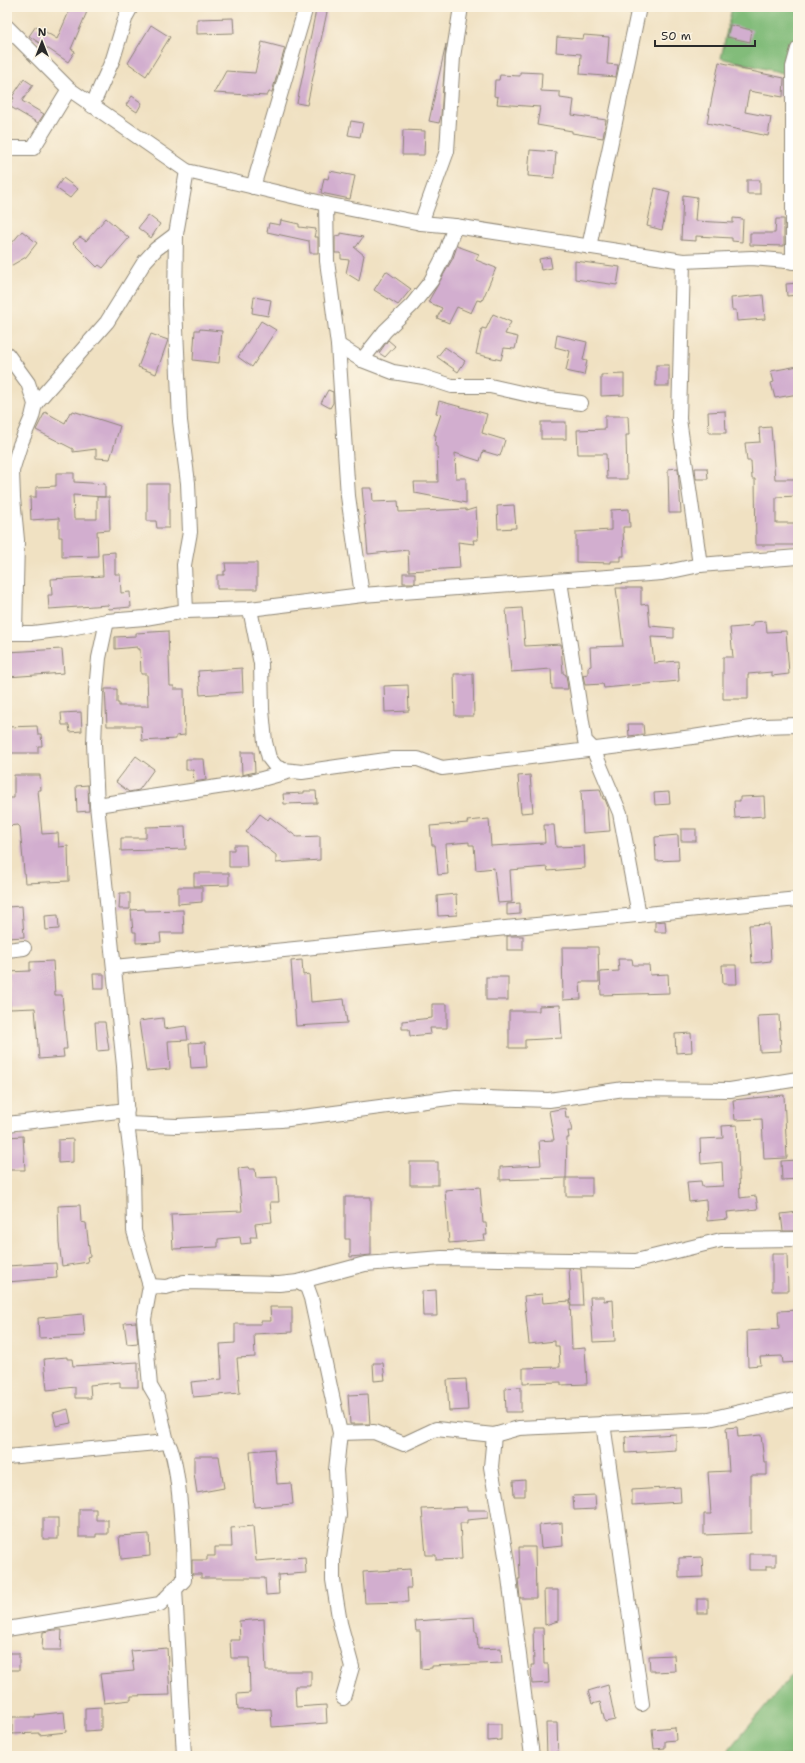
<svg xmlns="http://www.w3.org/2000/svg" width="805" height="1763" font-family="'Shantell Sans',sans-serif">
  <rect width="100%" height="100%" fill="#fcf5e5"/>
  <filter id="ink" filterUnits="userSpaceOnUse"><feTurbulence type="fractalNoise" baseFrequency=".025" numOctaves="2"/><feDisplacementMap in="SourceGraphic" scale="8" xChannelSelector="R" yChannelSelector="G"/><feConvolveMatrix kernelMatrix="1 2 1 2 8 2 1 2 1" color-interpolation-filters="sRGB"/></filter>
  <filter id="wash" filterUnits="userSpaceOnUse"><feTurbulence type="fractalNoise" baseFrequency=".012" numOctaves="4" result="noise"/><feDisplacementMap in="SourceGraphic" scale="16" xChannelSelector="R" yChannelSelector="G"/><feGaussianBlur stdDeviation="0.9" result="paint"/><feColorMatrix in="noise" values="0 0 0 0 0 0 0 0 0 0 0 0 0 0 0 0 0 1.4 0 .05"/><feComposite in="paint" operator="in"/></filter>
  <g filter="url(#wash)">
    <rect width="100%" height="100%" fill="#f0e1c2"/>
    <g fill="#82bc7a" stroke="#567452">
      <path d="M732,7H798V77L721,58Z"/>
      <path d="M798,1668V1756H724Z"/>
    </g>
    <g id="blocks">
      <g fill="#d2aecf">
        <path d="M71,7H89L71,49L75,51L68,62L29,36L36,26L57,39Z"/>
        <path d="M316,10L327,12L307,105L297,103Z"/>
        <path d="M233,18L234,33L197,34V19Z"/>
        <path d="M151,25L170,37L146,76L128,63Z"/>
        <path d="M730,25L752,30L750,42L727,37Z"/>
        <path d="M584,35L609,37L607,64L618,65L616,77L580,74L581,54L556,52L557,37L583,39Z"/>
        <path d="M262,42L285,48L272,92H269L267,96L214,93L226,71L255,73Z"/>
        <path d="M446,44L441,116L439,123L429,121Z"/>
        <path d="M719,62L741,67V69L784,78L783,97L749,91L745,112L771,117L768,136L707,123Z"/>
        <path d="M520,72L542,73L541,91L560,92V98L574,100L572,115L606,120L603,138L572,133V131L537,125L540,107L497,104L498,97L494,96L495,80H499L500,75L520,76Z"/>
        <path d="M24,79L33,85L22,101L44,114L38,123L9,106L14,98L12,97Z"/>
        <path d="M132,96L142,103L137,112L126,105Z"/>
        <path d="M351,121L363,123L360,137L348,135Z"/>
        <path d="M403,130L425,131L424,155H402Z"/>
        <path d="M530,150L556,152L554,178L528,176Z"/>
        <path d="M330,171L355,176L350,199L321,193L324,178L328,179Z"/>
        <path d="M63,178L78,189L70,198L56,188Z"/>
        <rect x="747" y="180" width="13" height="14"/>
        <path d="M655,188L670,192L662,230L647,226Z"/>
        <path d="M683,195L697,197L695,221L733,223V218L743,219L742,242L732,241V238L696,236V241L681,240Z"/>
        <path d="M148,215L160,224L151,238L138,228Z"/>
        <path d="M106,218L129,238L103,268L99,265L97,267L73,243L80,237L86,241Z"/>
        <path d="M776,219H784V246L750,245V233H775Z"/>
        <path d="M281,220L299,224V227L316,229L314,237H318V253H310L309,241L267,232L269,223L280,225Z"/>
        <path d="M22,231L37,243L26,257L7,268V249Z"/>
        <path d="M341,233L363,237L356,247H354L364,255L359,281L346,273L349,260L341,259V253H335V236L341,235Z"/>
        <path d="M457,246L479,254L476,260L496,268L482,301L477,300L471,313L457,307L449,323L437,318L442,308L428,302L453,258Z"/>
        <path d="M550,257L552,268L541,270L539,259Z"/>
        <path d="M575,261L620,267L617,285L575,279Z"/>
        <path d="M386,271L411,289L398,305L374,290Z"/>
        <path d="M798,283V295L787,296L786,284Z"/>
        <path d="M763,295L765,319L737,321L736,310H732L731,298Z"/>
        <path d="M254,297L271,300L268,316L252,313Z"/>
        <path d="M493,314L511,322L505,334L518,337L515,349L504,348L501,360L476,354L482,328L486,329Z"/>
        <path d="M261,321L276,330L252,367L238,357Z"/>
        <path d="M200,329L222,331L219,363L193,360L195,330H200Z"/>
        <path d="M151,334L168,340L156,374L138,367Z"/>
        <path d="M557,335L587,342L583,360L587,361L584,375L566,371L570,351L555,347Z"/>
        <path d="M388,340L395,346L385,357L379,353Z"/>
        <path d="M445,347L465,361L458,372L437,357Z"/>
        <rect x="656" y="365" width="13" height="21"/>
        <path d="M798,366V394L775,398L771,383L774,382L771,371Z"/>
        <path d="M624,374V395L601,396V375Z"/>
        <path d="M328,390L333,392V403L330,408L321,403Z"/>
        <path d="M439,401L487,414L482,433L505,440L500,456L483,451L480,461L455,453L456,478H466V503L415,493L414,482H438L437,447L435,446L436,435H434L441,414L436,413Z"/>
        <path d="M73,411L120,426L110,459L96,458V449L73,452V449L36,430L45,412L65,423L70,412L72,413Z"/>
        <path d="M725,411L726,433H709L708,412Z"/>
        <path d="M605,416H628L629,435H626L627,479H607L606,454H578L577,430L605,429Z"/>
        <rect x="541" y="422" width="25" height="17"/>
        <path d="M771,427L775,479H798V496L776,497V523H798V545H756L755,479H752L751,461H747L745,443L760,442L759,428Z"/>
        <path d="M678,468L681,513H669L668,469Z"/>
        <path d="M695,468H707L708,479H696Z"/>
        <path d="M56,473H74V482L105,484V497L73,495L74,519H97V497H109L110,530L97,531L98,556L62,557V537H59V518L31,520L30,497H36V487L56,486Z"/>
        <path d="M147,484H169V528H157L156,521H147Z"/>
        <path d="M362,488H372L373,502L398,501L399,512L466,509V511L476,508L478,540H473L474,544L458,542L460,568L409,571L408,550L368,554Z"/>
        <path d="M514,505L516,528L498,529L497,506Z"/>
        <path d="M629,509L630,527H623L624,556H621V561H611V563L576,562V532L611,530V510Z"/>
        <path d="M115,552V574H120L121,593L130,592L131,607L109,609L108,605L49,609L48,595H52L51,579L103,576L102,553Z"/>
        <path d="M225,563H257V589H217V575H224V571H226Z"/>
        <rect x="403" y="573" width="12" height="10"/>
        <path d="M616,588H641V605L648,604L650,626L674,628V638L651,637L654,663L678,661L679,681L604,688L603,684L585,685L583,675L588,674V667L591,666L590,647L623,646Z"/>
        <path d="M522,608L525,646L561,644L563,673L566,675L568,689H552L551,669L511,672L506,609Z"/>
        <path d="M766,621L767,632L786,631L789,674L772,676V672L748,674V699H723V657H733L730,628L753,626V622Z"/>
        <path d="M168,631L170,686H174V689H184L185,735L176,736V739L142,741L141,726H107L105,689H117V703H119V706H148L147,674H141L140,649H137V647L115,649V637L136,636V633Z"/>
        <path d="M62,649L64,673L7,677V652Z"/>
        <path d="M242,668L243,692L200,695L198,671Z"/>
        <path d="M454,674H473L474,716H455Z"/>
        <path d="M408,685L409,711L385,712L384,686Z"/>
        <path d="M81,712L82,731L70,732L69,725H62L61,713Z"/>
        <path d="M628,724H643L644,734L629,736Z"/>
        <path d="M37,726L38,734H41L42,746H38V753H7V727Z"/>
        <path d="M241,752H254L255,772L242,775Z"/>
        <path d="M136,756L154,769L139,790L129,792L116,782Z"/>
        <path d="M186,759H204L206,780L194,782L193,770H186Z"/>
        <path d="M14,775H40L41,790H38L42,834L58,833L59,847L68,846L69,881L25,883L20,827L18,825L7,826V798H14Z"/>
        <path d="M530,775L533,812L521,813L518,776Z"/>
        <path d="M88,785L89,811L77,812L76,786Z"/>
        <path d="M600,789L603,799H605L608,807L610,831L583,833L581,790Z"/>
        <path d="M304,791H316L317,803L284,804L283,794L304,793Z"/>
        <path d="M669,792L670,804L655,805L654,793Z"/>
        <path d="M764,796L765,816L735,818L734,801H740V797Z"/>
        <path d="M260,814L268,820L270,817L297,837L320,836V860L276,863V855L246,832Z"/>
        <path d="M489,819L491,846L545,843L544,825H554L556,847L584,846L585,868L548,871L547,867L510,870L512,902L498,903L494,868L476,870L474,845H469V842L446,844L448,874L438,875L435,845H432L430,826L468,823L467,821Z"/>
        <path d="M185,826L186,849L121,851V838H146V827Z"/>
        <rect x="681" y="829" width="15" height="12"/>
        <path d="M678,835L679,860L656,861L655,837Z"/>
        <path d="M234,845H246L247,867H229V850H234Z"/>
        <path d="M194,873H229V885L194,886Z"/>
        <path d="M178,887H202V902L178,904Z"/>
        <path d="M120,893H130V909H119Z"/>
        <path d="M456,894L457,915L438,916L437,896Z"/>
        <path d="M520,903V914L507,915V904Z"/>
        <path d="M22,906L24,937L7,938V907Z"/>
        <path d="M145,909V911L183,910L184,933H160L161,942L136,943V932H133L131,910Z"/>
        <path d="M58,915L59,929L46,930L45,916Z"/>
        <path d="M665,921L666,932H655V922Z"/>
        <path d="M769,924L771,961L752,963L749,925Z"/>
        <rect x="507" y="936" width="16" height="14"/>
        <path d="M562,947H598L599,982H580L581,999L563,1000Z"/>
        <path d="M618,959H632L633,965H649L650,975L668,974L669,993L601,995L600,972L619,971Z"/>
        <path d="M302,960L303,975L309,974L311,1002L344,999L347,1023L296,1026L291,961Z"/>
        <path d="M53,961L55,995H62L67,1049H63L64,1057L39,1059L35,1008L10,1009L8,972L30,971V962Z"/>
        <path d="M722,965H736L737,984H723Z"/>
        <path d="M93,974H104V989H94Z"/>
        <rect x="486" y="977" width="22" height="23"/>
        <path d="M432,1004H447V1028H430L431,1034L410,1036L409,1029H402V1021L432,1018Z"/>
        <path d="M560,1005L562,1038L525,1040V1048H509V1011H539V1006Z"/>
        <path d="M779,1015L781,1051L760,1052L758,1016Z"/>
        <path d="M163,1018L164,1029L186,1026L188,1040L168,1041L170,1069L146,1071L139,1021Z"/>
        <path d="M95,1022H105L109,1050L97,1051Z"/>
        <path d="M691,1033L692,1052L676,1053L675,1034Z"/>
        <path d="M205,1042L207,1067L191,1068L189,1043Z"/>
        <path d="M784,1095L787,1158L764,1159L762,1119L735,1120L733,1100Z"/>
        <path d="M565,1108L566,1118H569L572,1131H568L569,1138H567L566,1178L500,1180V1167L541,1165L539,1141L554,1140L549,1111Z"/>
        <path d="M737,1125L740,1198L756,1196L758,1209L727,1212L728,1219L707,1221L706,1200L689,1202L687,1182L701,1181L702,1187L723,1186L722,1162L701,1164L700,1139L723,1138L722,1126Z"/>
        <path d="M23,1136L25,1170H7V1137Z"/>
        <path d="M73,1139V1162L58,1163V1140Z"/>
        <path d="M798,1160V1179L782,1180L781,1161Z"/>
        <rect x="410" y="1162" width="28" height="23"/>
        <path d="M248,1167L249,1169H255L256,1178L277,1177L279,1202H270L272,1222L255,1224L257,1237H250L251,1243L241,1244L240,1237L218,1239V1247L173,1249L171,1214L242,1211L238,1168Z"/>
        <rect x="566" y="1178" width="26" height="18"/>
        <path d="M480,1187L483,1223H486L487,1235H484L485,1240L449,1243L445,1190Z"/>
        <path d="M345,1197H371V1255L350,1257V1239H345Z"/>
        <path d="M80,1205L81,1222L86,1223L90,1256L87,1257L88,1262L62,1266L59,1242L58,1206Z"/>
        <path d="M798,1212V1231H783L781,1214Z"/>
        <path d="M772,1254H787L788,1291H772Z"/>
        <path d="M56,1263L57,1278L7,1282V1266Z"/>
        <path d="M569,1268L581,1269L583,1306H571Z"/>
        <path d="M436,1290L437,1316H423L422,1291Z"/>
        <path d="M542,1294L543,1303L570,1301L572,1349L585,1348L587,1384L561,1385V1382L523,1383V1368L560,1367L559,1346H555V1341L529,1344L524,1296Z"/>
        <path d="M590,1297H604V1301L613,1300L615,1341L593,1342Z"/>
        <path d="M270,1307H292V1332L254,1334L255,1357L237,1358L240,1393L193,1397L191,1382L222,1379L220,1344L235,1343V1324H261V1321H271Z"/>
        <path d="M798,1310V1362L783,1363L782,1356L760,1357L761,1365L748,1366L747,1331L779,1329L778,1311Z"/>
        <path d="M83,1314L85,1336L39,1338L38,1318Z"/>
        <path d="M136,1322L138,1343L127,1344L124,1323Z"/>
        <path d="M67,1357V1359H72L73,1366L138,1362V1387H120V1382L90,1385L91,1398H75V1387L47,1390L44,1359Z"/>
        <path d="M373,1363H383L385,1380L374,1381Z"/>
        <path d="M466,1379L468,1410L449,1411L447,1380Z"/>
        <path d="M521,1387V1412H506L505,1388Z"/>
        <path d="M368,1394L370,1424H350L348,1395Z"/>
        <path d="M68,1409L71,1423L56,1426L53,1413Z"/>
        <path d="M737,1427L738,1437L761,1435L764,1462H767V1475H751V1533L704,1535V1514H711L708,1472L729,1471L726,1428Z"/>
        <path d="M676,1434V1450L626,1453L625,1437Z"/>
        <path d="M274,1449L277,1484L291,1483L293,1504L254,1507L250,1451Z"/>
        <path d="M194,1456H219L224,1488L197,1493L194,1473Z"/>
        <path d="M525,1480V1496H514L513,1481Z"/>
        <path d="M680,1487L681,1502L632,1505V1490Z"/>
        <path d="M595,1495L596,1509L574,1510L573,1496Z"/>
        <path d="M467,1507V1510H488V1518L467,1520V1523H460L462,1559L436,1560V1555H426L422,1509Z"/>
        <path d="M79,1509H96V1520H108V1534H96V1537H79Z"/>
        <rect x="43" y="1518" width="15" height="21"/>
        <path d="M562,1523L563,1546L541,1548L539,1525Z"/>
        <path d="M253,1526L256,1561L305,1557L306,1573L278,1575L279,1594L266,1595L265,1578H201V1574H192V1560H207V1556H215V1547H232L231,1528Z"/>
        <path d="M149,1534L150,1556L121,1559L119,1536Z"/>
        <path d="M519,1547H535L536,1598H520L518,1579H520Z"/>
        <path d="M749,1554H776V1566H766V1570H749Z"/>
        <path d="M702,1557L703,1577L679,1578V1558Z"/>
        <path d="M410,1569L411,1588H407L408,1602L365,1603L363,1572Z"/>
        <path d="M544,1590H558V1621L545,1625Z"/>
        <rect x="697" y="1599" width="11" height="14"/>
        <path d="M474,1617L475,1632H477L478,1649L501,1648L502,1663L432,1666V1668L421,1669L420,1631H416L415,1621Z"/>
        <path d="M264,1619L266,1671H311V1686H295L296,1707L326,1705L327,1723L272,1727L271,1709L238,1710L237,1694L250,1693L249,1658H231L230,1640H240L239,1621Z"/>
        <path d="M533,1628H543L544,1664H548L549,1683L532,1684L531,1665H534Z"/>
        <path d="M54,1630H62L61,1650H42L43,1632Z"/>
        <path d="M167,1648L170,1695L131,1696V1700L104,1703L100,1674L134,1671L131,1651Z"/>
        <path d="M7,1653H19V1670H8Z"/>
        <path d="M674,1655L675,1671L654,1672V1671H650L649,1656Z"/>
        <path d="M608,1685L615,1720L605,1722L600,1702L592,1704L588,1691Z"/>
        <path d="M101,1707V1730L85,1731V1708Z"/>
        <path d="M64,1712L66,1732L39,1735V1733L12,1734V1717H35V1715Z"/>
        <path d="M546,1723H557L558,1756H547Z"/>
        <path d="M488,1724H501V1740L488,1741Z"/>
        <path d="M675,1727L676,1740L665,1741V1748L654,1749L652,1729Z"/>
      </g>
    </g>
  </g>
  <g filter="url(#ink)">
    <use href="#blocks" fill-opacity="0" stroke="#8e8676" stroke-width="1"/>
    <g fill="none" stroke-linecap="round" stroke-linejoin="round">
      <g stroke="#8e8676" stroke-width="16">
        <g id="minor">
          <path d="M7,27L69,89L187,171L326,204L421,223L455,226L683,261L752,258L798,262"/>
          <path d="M92,106L113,59L126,16L131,7"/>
          <path d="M7,148H33L69,89"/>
          <path d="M253,187L306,7"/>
          <path d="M326,204L327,261L338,345L348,496L362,595"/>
          <path d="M421,223L447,151L453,57L461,7"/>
          <path d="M589,247L639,7"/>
          <path d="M683,261L679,419L700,565"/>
          <path d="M793,262V67L798,49"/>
          <path d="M338,345L362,360L385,331L412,305L431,281L445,254L455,226"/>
          <path d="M7,354L28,383L35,404L32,417L20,445L12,471L13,498L17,540L15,632"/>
          <path d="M362,360L393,372L424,377L452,386H490L543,398L581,403"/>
          <path d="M35,404L107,322L145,261L156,249L176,234"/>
          <path d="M560,581L585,741L593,749L620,813L639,915"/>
          <path d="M250,609L261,664L262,710L265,742L269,758L276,767L284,770L302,772L393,759H418L442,768L693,737L763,726L798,725"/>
          <path d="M186,611L184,565L190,532L188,483L180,421L175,305L176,234L187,171"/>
          <path d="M7,633H33L65,629L107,621L145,618L186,611L250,609L362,595L662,573L700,565L798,557"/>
          <path d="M97,805L251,782L291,771"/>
          <path d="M7,950L24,948"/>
          <path d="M114,967L798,899"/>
          <path d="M7,1124L127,1110"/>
          <path d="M127,1124L177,1126L281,1120L456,1097L549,1100L624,1089L730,1090L798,1079"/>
          <path d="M298,1282L365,1264L442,1258L636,1261L721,1240L798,1239"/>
          <path d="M150,1286L166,1287L184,1282L279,1284L298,1282L307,1287L311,1298L340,1433L336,1470L339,1515L333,1557V1580L340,1623L352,1667L343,1698"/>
          <path d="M603,1423L642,1704"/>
          <path d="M340,1433L374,1432L404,1444L436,1429L494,1435L519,1428L709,1419L798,1399"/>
          <path d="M494,1435L491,1467L507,1562L532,1756"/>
          <path d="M7,1457L167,1442"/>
          <path d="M175,1588L184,1756"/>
          <path d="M7,1629L160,1604L184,1580C184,1557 180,1455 167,1442L157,1398L150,1386L144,1319L150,1286L134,1231L133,1170L127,1124L124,1066L97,805L94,744L96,691L99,658L107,621"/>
        </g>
      </g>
      <use href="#minor" stroke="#fff" stroke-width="14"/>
    </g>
  </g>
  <rect width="805" height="1763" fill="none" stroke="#fcf5e5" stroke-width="24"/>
  <g transform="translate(42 42)" stroke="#fcf5e5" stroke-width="3" paint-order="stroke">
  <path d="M0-3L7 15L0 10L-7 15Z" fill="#2b2b2b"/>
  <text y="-6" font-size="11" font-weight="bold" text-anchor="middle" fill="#2b2b2b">N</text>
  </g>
  <path d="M655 40v6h100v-6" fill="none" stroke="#2b2b2b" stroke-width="2"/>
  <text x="661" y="40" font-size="12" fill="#2b2b2b" stroke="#fcf5e5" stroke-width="3" paint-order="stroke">50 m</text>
</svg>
